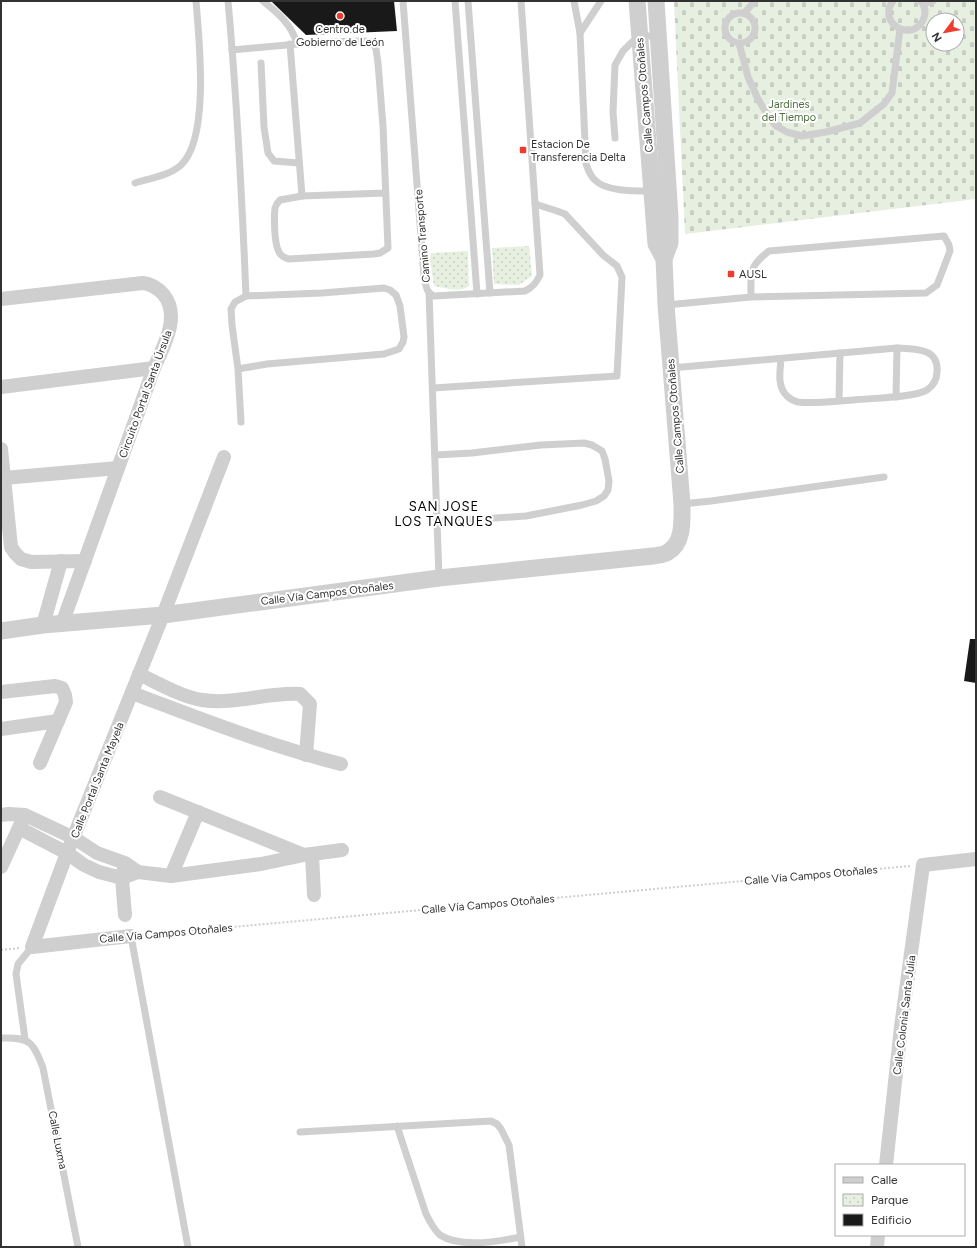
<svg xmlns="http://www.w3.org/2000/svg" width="977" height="1248" font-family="Figtree,sans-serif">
  <defs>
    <pattern id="cemetery-stones" width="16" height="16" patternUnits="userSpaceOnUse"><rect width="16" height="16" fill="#e6efe0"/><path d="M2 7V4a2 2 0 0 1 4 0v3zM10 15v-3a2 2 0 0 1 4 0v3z" fill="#c6cdc1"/></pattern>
    <pattern id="park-dots" width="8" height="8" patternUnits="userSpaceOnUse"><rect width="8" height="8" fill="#e6efe0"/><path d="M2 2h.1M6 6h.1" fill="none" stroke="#c6cdc1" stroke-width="1.8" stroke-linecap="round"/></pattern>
  </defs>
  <rect width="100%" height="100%" fill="#fff"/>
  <path fill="url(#cemetery-stones)" fill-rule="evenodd" d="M674,1H976V199L685,234ZM933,20H957V44H933Z"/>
  <g fill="url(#park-dots)">
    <path d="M529,246L532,276L519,285L494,284L492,248Z"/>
    <path d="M468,251L469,286C460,293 445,288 434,286L430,259L431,253Z"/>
  </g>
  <g fill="#191919">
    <path d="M271,1H394L397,31L306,35Z"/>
    <path d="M970,639H976V683L964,681Z"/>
  </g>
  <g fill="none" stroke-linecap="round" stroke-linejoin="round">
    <g stroke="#cfcfcf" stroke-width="2" stroke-dasharray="2 2" stroke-linecap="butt">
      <path d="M143,935L910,866"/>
      <path d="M1,950L19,948"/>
    </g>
    <g stroke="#cfcfcf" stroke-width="7">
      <path d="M228,1C237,99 242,198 246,296"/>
      <path d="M263,1C278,13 292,25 297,44"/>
      <path d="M403,1L424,276C426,284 425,292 434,296L525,291C533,287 536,283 540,275L521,1"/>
      <path d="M455,1L477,294"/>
      <path d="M468,1L490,293"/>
      <path d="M574,1L580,33L586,164C588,169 590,176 595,180C606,192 637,191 652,191"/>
      <path d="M893,1C876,24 914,44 924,18C926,12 925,6 921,1"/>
      <path d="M923,4L933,1"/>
      <circle cx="740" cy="28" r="15"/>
      <path d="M744,13L755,1"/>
      <path d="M580,33L601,1"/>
      <path d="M739,43L748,77L757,97L769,118L776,126L787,132L802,136L826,132L860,123L884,104L892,93L900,29"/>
      <path d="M290,44L302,196"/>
      <path d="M232,50L319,42L364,41L371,42L374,45L376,49L378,63L383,126L388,248L380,253L374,254L289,259C285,258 281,256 279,252C274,244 274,217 275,208C276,204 278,202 280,200L302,196L385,193"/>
      <path d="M261,63L264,127L268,153L274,161L299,163"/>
      <path d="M615,138L613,112L615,65L623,51L632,42L639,37L659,35"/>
      <path d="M135,183C150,178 169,176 181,165C210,138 199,39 196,1"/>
      <path d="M429,293L439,578"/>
      <path d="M666,305L751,297L926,293L937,285L950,251L949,245L944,236L769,251C748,267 751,273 751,297"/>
      <path d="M671,368L897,348C916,349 939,348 937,372C937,380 934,385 927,390C914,398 870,398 853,400C835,401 816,404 798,402C794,401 790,399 787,396C777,387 780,371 781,359"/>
      <path d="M238,369L267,364L384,354L399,349L403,342L404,337L400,306L396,295L390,290L384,288L322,293L246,296L235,302L231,309L232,325L238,369L241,422"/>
      <path d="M433,388L617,376L622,277L617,266L603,255L565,214L557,211L535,204"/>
      <path d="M896,397L897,348"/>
      <path d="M839,400L840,353"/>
      <path d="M435,455L472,453L541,445L584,443L592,445L602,451L605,459L609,481L608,490L604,496L596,501L582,505L526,516L438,522"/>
      <path d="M682,504L711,501L884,477"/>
      <path d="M131,936L188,1247"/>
      <path d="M1,1038C29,1037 33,1041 43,1068L78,1247"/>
      <path d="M25,1039L16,974L18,964L32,947"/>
      <path d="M397,1126L426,1214C430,1222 434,1230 440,1235C460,1248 497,1242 520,1237"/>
      <path d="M300,1132L491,1121L497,1124L501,1129L509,1145L522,1247"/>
    </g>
    <g stroke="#cfcfcf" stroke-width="14">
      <path d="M1,299L143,283C152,284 158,288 164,295C181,317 163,347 154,368L62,624"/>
      <path d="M1,387L154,368"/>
      <path d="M1,449L11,547L15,553L21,559L31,562L85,561"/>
      <path d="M4,478L118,468"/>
      <path d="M43,625L61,561"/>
      <path d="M139,674C158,683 182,697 202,700C235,705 267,692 300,694L310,704L306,755"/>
      <path d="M1,692L55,686L62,688L65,695L66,702L40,763"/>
      <path d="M132,693C201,719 270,746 341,764"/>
      <path d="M1,729L58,721"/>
      <path d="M160,797L304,855"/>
      <path d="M1,815L9,814L25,815L74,838L97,853L125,863L138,872L171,876L261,864L304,855L342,850"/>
      <path d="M19,828L67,853L84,865L99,872L122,878L138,872"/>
      <path d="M312,854L314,895"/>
      <path d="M1,867L23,819"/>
      <path d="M124,869L122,878L125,915"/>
      <path d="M171,876L198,812"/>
      <path d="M131,936L32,947L67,853L163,615L224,457"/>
      <path d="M886,1165L901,1027L923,865L976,859"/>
      <path d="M877,1247L878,1235"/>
    </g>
    <g stroke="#cfcfcf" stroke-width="17">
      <path d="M637,1L656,244L664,259"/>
      <path d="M1,631L43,625L163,615L439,578L653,556C658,555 664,555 668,552C684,543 682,520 682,504L666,305L664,259L670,243V217L656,1"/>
    </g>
  </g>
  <g fill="#ee3d2f" stroke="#fff" stroke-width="1.5">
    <circle cx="340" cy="16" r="4"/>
    <rect x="519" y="146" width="8" height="8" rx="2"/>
    <rect x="727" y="270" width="8" height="8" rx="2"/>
  </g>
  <g text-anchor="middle" stroke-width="4" stroke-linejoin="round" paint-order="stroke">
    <g font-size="11" fill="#323232" stroke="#fff" text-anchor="start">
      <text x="340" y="33" text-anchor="middle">Centro de<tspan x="340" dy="13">Gobierno de León</tspan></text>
      <text x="531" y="148">Estacion De<tspan x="531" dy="13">Transferencia Delta</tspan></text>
      <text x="739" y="278">AUSL</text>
    </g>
    <g font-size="11" fill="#323232" stroke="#fff">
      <text transform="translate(644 95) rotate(-95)" y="4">Calle Campos Otoñales</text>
      <text transform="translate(422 236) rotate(-95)" y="4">Camino Transporte</text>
      <text transform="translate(145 394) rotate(-70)" y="4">Circuito Portal Santa Úrsula</text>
      <text transform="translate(675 416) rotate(-95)" y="4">Calle Campos Otoñales</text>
      <text transform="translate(327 593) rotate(-7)" y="4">Calle Vía Campos Otoñales</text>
      <text transform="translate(97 780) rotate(-68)" y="4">Calle Portal Santa Mayela</text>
      <text transform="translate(811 875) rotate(-5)" y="4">Calle Vía Campos Otoñales</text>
      <text transform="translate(488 904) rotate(-5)" y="4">Calle Vía Campos Otoñales</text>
      <text transform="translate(166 933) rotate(-5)" y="4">Calle Vía Campos Otoñales</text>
      <text transform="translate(904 1015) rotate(-83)" y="4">Calle Colonia Santa Julia</text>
      <text transform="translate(58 1140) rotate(79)" y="4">Calle Luxma</text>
    </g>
    <g font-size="11" fill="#4d713c" stroke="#fff">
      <text x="789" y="108">Jardines<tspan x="789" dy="13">del Tiempo</tspan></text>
    </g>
    <g font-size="13" letter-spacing="1" fill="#000" stroke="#fff">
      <text x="444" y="511">SAN JOSE<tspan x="444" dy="15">LOS TANQUES</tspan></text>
    </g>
  </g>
  <rect width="977" height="1248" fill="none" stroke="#323232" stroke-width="4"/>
  <rect x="835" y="1164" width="130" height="72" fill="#ffffff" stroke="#adadad"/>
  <rect x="843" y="1177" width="20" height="6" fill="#cfcfcf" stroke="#adadad"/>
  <text x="871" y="1184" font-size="12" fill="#323232">Calle</text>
  <rect x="843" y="1194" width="20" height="12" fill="url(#park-dots)" stroke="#adadad"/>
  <text x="871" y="1204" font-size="12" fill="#323232">Parque</text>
  <rect x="843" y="1214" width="20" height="12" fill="#191919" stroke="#adadad"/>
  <text x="871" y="1224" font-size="12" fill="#323232">Edificio</text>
  <g transform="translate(945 32) rotate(238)"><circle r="19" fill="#ffffff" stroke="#adadad"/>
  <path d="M0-3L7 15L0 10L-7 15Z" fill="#ee3d2f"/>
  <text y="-6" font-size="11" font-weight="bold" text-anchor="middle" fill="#323232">N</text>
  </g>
</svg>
